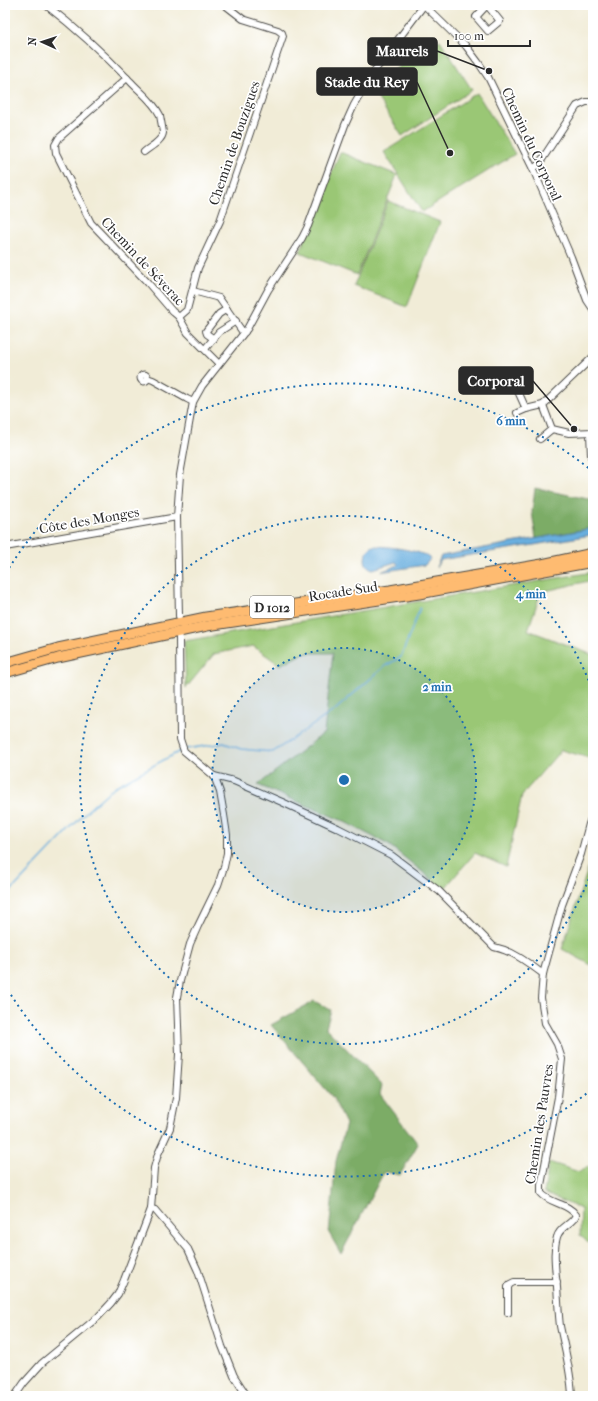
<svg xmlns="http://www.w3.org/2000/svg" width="598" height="1401" font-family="'IM FELL French Canon',serif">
  <rect width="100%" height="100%" fill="#fff"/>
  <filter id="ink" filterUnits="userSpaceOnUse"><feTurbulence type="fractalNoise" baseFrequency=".025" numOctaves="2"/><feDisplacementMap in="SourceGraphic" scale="8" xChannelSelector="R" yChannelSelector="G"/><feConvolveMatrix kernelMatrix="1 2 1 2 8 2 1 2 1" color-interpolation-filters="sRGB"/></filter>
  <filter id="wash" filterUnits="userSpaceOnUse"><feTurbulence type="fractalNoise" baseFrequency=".012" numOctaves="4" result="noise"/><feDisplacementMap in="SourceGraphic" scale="16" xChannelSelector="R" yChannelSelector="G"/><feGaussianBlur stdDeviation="0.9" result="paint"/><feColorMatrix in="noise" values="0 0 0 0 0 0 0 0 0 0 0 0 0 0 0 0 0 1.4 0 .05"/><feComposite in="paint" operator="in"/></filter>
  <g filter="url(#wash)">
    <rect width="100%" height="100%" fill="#f1ecd7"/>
    <g fill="#9ac775" stroke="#627950">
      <path d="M440,40L472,90L402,136L370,86Z"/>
      <path d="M477,93L515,154L422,212L384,152Z"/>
      <path d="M340,152L397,175L357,275L300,252Z"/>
      <path d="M388,201L440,222L407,307L354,286Z"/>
      <path d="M593,572V580L541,592L528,630L593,655V759L561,750L522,795L506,867L475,853L444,889L389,845L341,820L258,785L324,733L333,653H304L280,665L253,646L214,654L186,688L184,641Z"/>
      <path d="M593,853V966L562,949Z"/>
      <path d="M549,1162L579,1172L593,1164V1244L587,1242L580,1235L581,1209L544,1193Z"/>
    </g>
    <g fill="#7bac66" stroke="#536c48">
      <path d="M535,488L593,500V528L536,539L532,512Z"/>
      <path d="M314,1001L331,1010L326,1028L382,1085L380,1094L418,1144L400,1175L384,1172L341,1254L329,1233L336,1161L346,1124L333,1098L271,1025Z"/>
    </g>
    <g fill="#69afdf" stroke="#4a6d85">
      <path d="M593,528V534L591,535L534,545L446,559L441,560L436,567L441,556Z"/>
      <path d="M373,546C385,546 424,550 430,559L427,563L425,565L380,572L398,565L396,562L373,569C361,566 364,551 373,546Z"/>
    </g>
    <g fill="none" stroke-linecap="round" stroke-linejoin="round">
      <g stroke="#69afdf" stroke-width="1.5">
        <path d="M186,749L224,743L241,749L273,752L335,710L385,666L401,657L420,608"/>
        <path d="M5,897L87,811L114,787L182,750"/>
      </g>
    </g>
  </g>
  <g filter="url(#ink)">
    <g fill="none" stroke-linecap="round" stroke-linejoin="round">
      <g stroke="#494845" stroke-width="8">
        <g id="minor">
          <path d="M46,5C76,28 104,54 130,81C140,92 153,101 160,115C160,116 163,131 163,133C162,141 150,147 144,152"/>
          <path d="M424,5L466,46L478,62L488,77L533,169L571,257L587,300L593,309"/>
          <path d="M487,5L500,21L488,31L476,17L487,5H488"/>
          <path d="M127,78L59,138L55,145L56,153L91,223L148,283L172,311L179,317L188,333L219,364"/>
          <path d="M533,169L539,164L577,106L586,102H593"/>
          <path d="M193,291L219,298L242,331L245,332"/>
          <path d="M179,317L187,310L198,268L220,221L283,36L282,33L278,30L243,19L225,5"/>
          <path d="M214,339L207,334L206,331L219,314L227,309"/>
          <path d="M205,349L219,332L236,321"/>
          <circle cx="144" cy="378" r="3.5"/>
          <path d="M147,378L153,380L187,399L193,402"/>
          <path d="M517,389L526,409L543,405L593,357"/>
          <path d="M543,405L552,429L569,433L593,432"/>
          <path d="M517,413L526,409"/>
          <path d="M590,433L591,456"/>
          <path d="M540,439L552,429"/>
          <path d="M5,547L177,517"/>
          <path d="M179,616L177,517L180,475L193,402L202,386L247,329L268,290L302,238L308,226L345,125L354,105L372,74L424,5"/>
          <path d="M214,776L234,781L282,802L338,828L391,855L439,891L494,947C513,951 527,962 543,974"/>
          <path d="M151,1209L155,1210L188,1249L198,1271L222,1346L234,1376L247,1396"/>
          <path d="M508,1313V1287L510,1284L514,1282H557"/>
          <path d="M15,1396L24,1383L42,1363L98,1317L111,1303L118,1294L124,1280L151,1209L154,1168L158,1154L170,1128L176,1098L179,1054L177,997L180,981L190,944L198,926L218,885L224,867L227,853V835L224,815L220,792L214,776L184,751L180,739L179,638"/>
          <path d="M572,1396C571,1371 565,1351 560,1326C558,1310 558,1293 556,1277C555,1264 553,1250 557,1237C560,1226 573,1224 576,1215C568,1203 550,1204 541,1193V1185L558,1097L562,1059L557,1044L545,1023L541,998L543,974L562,905L581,854L589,824L593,813"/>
        </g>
      </g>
      <g stroke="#494845" stroke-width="11">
        <g id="highway">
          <path d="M5,663L58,648L206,617L390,590L542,564L593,553"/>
          <path d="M5,673L58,658L207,626L419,594L593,562"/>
        </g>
      </g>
      <use href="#minor" stroke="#fff" stroke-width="6"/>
      <use href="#highway" stroke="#febb71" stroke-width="9"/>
    </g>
  </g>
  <circle cx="344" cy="780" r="132" fill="#1f6fb2" fill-opacity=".12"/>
  <g fill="none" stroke="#1f6fb2" stroke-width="2" stroke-dasharray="2 4">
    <circle cx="344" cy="780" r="132"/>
    <path d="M593 868A264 264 0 1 1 593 692"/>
    <path d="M591 1090A396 396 0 0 1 6 987M6 573A396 396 0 0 1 591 470"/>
  </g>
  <g text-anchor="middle" stroke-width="3.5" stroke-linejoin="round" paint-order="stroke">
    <rect fill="#fff" stroke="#6b6b6b" stroke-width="1" x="250" y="596" width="44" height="22" rx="3"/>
    <g font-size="13" font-weight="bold" fill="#2b2b2b">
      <text x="272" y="612">D 1012</text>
    </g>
    <g font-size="14" fill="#2b2b2b" stroke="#fff">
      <text transform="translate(234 143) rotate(-71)" y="5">Chemin de Bouzigues</text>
      <text transform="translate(532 144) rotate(65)" y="5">Chemin du Corporal</text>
      <text transform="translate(143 261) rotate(47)" y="5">Chemin de Séverac</text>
      <text transform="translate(89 520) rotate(-10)" y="5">Côte des Monges</text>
      <text transform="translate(343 591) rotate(-9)" y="5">Rocade Sud</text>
      <text transform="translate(539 1124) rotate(-81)" y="5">Chemin des Pauvres</text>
    </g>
  </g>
  <circle cx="344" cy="780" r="6" fill="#1f6fb2" stroke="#fff" stroke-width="2"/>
  <g font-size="12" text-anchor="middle" font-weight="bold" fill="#1f6fb2" stroke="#fff" stroke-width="3.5" stroke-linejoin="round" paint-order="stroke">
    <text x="511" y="425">6 min</text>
    <text x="531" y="598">4 min</text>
    <text x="437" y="691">2 min</text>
  </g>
  <path fill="none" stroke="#2b2b2b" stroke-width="1.5" d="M489 71L437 51M450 153L417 82M574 429L533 381"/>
  <g fill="#2b2b2b" stroke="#fff" stroke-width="1.5">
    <circle cx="489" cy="71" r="4"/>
    <circle cx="450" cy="153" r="4"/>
    <circle cx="574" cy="429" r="4"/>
  </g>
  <g fill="#2b2b2b" stroke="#2b2b2b" stroke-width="1.5">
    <rect x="368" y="38" width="69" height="27" rx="4"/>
    <rect x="317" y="68" width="100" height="27" rx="4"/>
    <rect x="459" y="367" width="74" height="27" rx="4"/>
  </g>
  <g font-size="15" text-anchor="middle" font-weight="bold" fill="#fff">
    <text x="402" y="56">Maurels</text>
    <text x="367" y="87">Stade du Rey</text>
    <text x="496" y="386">Corporal</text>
  </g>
  <rect width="598" height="1401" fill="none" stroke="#fff" stroke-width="20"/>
  <g transform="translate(42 42) rotate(273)" stroke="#ffffff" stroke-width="3" paint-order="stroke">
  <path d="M0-3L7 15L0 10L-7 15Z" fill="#2b2b2b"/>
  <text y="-6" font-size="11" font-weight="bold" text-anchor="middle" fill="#2b2b2b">N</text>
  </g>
  <path d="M448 40v6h82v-6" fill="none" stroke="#2b2b2b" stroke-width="2"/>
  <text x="454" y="40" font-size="12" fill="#2b2b2b" stroke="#ffffff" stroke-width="3" paint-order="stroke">100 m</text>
</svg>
